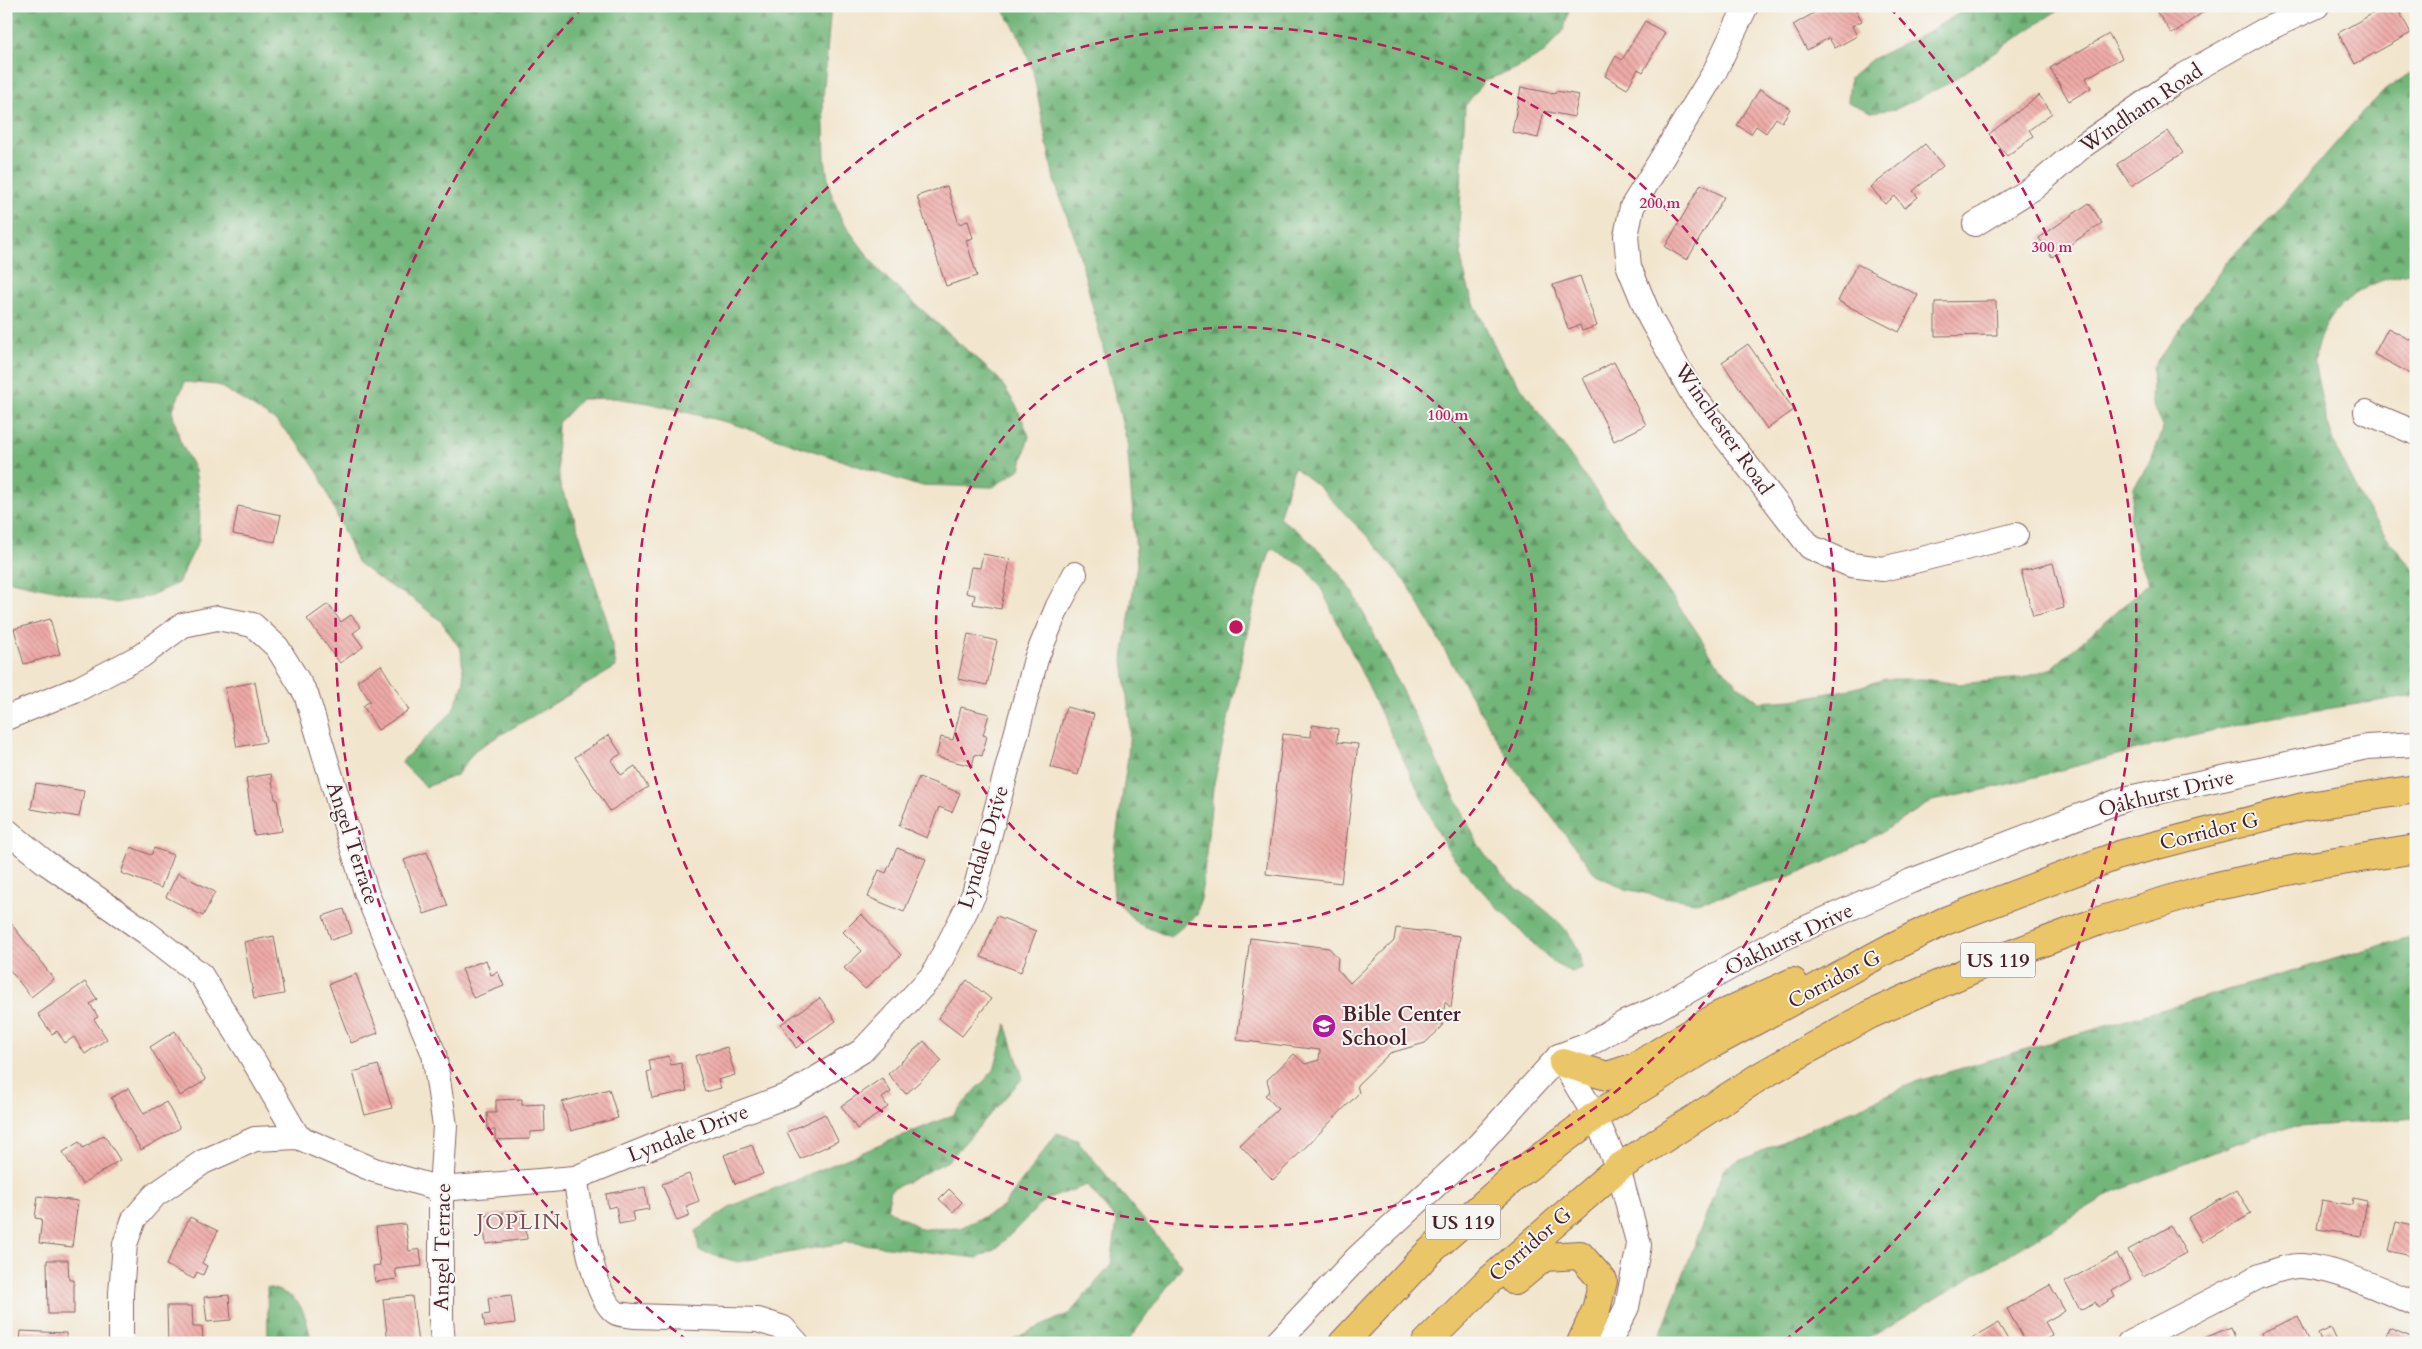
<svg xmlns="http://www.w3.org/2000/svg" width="2422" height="1349" font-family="Cardo,serif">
  <defs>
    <pattern id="forest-firs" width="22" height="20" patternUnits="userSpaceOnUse" patternTransform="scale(1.25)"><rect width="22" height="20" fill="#72b67a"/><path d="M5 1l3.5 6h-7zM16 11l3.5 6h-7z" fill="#609364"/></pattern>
    <pattern id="building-back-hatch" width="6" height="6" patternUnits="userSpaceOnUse" patternTransform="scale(1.25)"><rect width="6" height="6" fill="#efaaa7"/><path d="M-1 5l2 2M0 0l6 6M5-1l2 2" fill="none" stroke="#c48a88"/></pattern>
  </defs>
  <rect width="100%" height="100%" fill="#f6f6f2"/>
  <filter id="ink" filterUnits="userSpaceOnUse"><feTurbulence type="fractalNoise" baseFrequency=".02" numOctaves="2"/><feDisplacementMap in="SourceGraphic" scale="10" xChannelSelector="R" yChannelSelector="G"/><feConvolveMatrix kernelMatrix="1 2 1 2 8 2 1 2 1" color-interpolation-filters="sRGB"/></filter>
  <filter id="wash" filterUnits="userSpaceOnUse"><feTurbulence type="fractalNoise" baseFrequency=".0096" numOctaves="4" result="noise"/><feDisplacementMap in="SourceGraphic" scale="20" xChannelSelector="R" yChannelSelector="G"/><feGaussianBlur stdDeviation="1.12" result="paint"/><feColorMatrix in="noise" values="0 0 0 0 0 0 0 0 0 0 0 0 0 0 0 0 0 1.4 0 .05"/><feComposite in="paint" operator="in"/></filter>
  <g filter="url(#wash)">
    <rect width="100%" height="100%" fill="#f2e5cd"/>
    <g fill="url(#forest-firs)" stroke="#5e6a52">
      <path d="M6,6H831L823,98L825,160L830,190L842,221L880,272L999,379L1017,407L1029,436L1020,469L993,487L915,485L730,423L649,403L615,398L581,399L558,423L557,454L560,486L573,514L608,624L616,667L475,750L457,775L426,787L401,762L452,712L464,683L461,650L441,621L413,599L383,582L357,562L319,474L300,446L276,421L218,385L185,382L172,411L180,441L195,470L200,504L199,540L178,583L149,596L116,603L6,580Z"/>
      <path d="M1001,6H1570L1564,29L1544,53L1515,69L1484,81L1465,106L1459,228L1462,264L1471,297L1502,361L1693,626L1714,659L1737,685L1760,702L1792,700L1855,688L1885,679H1923L1959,684L2022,678L2052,668L2149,583L2137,552L2130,519L2134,487L2152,459L2163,429L2151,400L2153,367L2228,260L2277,211L2362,113L2385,90L2416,69V272C2367,279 2321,306 2315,359C2314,367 2318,378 2319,386C2330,455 2370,521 2416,573V695L2274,717L2197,734L2001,786L1932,801L1877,835L1829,860L1793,875L1729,895L1695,902L1658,896L1626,889L1596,875L1514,767L1458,674L1410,588L1367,536L1319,487L1294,467L1279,518C1310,538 1332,562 1353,592L1478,844C1486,855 1494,868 1504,877C1531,903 1581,926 1581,968L1572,972C1552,965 1539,949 1524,934C1495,905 1467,877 1444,844L1320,586L1305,567L1271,548L1252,611L1213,788L1203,882L1197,915L1170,937L1137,923L1114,899L1112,865L1128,757L1130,724L1123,659L1137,564L1127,442L1076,241L1054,180L1033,71L1021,39Z"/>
      <path d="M1971,6H2064L1949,83L1896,109L1871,112L1848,102L1850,78L1872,59L1926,33Z"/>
      <path d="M2416,935V1118L2273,1129L2115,1191L1861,1343H1657L1724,1168L1918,1081Z"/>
      <path d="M1006,1024L1023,1078L948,1161L891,1190L887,1209L922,1229L960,1228L1003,1207L1057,1133L1077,1140L1182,1266L1127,1343H1016L1013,1339L1070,1313L1111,1265L1117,1221L1087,1185L1045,1200L996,1249L977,1258L847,1242L738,1262L699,1251L696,1231L732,1206L953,1115L994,1070Z"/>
      <path d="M267,1287C304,1297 303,1308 312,1343H268Z"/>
    </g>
    <g id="blocks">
      <g fill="url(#building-back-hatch)">
        <path d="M1826,6H1854L1862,21L1852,26L1857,36L1835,48L1829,38L1807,50L1793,25Z"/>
        <path d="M2162,6H2212L2172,34L2156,11Z"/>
        <path d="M2386,6H2396L2411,33L2355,64L2338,33Z"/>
        <path d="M1645,21L1665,33L1643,72L1638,69L1627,89L1605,76L1616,56L1622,60Z"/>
        <path d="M2109,34L2122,58L2086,78L2091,88L2069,101L2050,68Z"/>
        <path d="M1521,87L1555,94L1556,91L1579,95L1574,117L1544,111L1538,138L1512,132Z"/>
        <path d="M1760,89L1790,109L1782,122L1776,118L1766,133L1756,126L1751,134L1737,125Z"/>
        <path d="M2039,95L2052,113L2029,130L2033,136L2007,156L1989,134Z"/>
        <path d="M2168,131L2183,153L2131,186L2117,164Z"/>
        <path d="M1925,144L1943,166L1913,191L1918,197L1904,208L1895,196L1885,204L1871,187Z"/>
        <path d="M1701,184L1724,197L1687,260L1665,247Z"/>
        <path d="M947,186L959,224L968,221L973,238L966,240L977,276L946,286L917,196Z"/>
        <path d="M2089,203L2102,223L2052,257L2039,238Z"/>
        <path d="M1857,264L1918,295L1899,332L1838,301Z"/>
        <path d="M1580,276L1597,326L1582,331L1580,325L1568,329L1553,285Z"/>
        <path d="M1996,301L1997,335L1935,336V302Z"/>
        <path d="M2388,328L2416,343V377L2374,354Z"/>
        <path d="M1748,344L1794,410L1767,429L1722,362Z"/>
        <path d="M1614,362L1646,425L1614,441L1583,378Z"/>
        <path d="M238,506L281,515L275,542L233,534Z"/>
        <path d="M983,554L1010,559L1001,609L973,604L975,595L966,593L971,567L980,568Z"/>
        <path d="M2053,563L2064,608L2033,616L2021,571Z"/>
        <path d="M328,604L341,622L351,615L361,627L353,633L363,647L340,663L307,619Z"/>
        <path d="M50,619L60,654L24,664L14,629Z"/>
        <path d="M968,634L997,641L987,685L958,679Z"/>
        <path d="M381,665L409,710L378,730L363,706L370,701L357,681Z"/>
        <path d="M255,682L266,742L237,747L225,688Z"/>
        <path d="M961,707L989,714L983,735L987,736L982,756L975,754L972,766L936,757L941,737L953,740Z"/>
        <path d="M1066,707L1094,714L1078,775L1050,767Z"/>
        <path d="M1312,725L1338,729L1337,742L1358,744L1341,883L1266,874L1283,734L1311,737Z"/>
        <path d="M609,735L621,754L611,760L621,775L635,766L648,787L610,811L575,757Z"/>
        <path d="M271,774L275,799H277L282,831L254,835L246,778Z"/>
        <path d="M919,777L960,793L952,812L939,807L927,838L899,826Z"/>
        <path d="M36,783L84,791L79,817L31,809Z"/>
        <path d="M131,847L151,855L154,848L173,855L161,888L121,873Z"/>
        <path d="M897,848L926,859L904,912L868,897L879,870L886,873Z"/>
        <path d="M427,852L448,906L424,914L404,860Z"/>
        <path d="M178,873L215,892L203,916L166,897Z"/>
        <path d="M344,909L352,933L331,940L323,916Z"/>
        <path d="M861,914L901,955L865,989L844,968L862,951L843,932Z"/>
        <path d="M997,916L1036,931L1021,972L981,957Z"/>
        <path d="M6,917L54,979L31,997L6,965Z"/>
        <path d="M1396,928L1460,936L1451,1008L1445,1002L1442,1027L1425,1043L1390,1053L1357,1085L1359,1093L1273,1180L1240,1145L1278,1109L1265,1095L1270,1091L1267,1080L1294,1054L1305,1064L1319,1060L1320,1050L1237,1040L1250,938L1329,948L1338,958L1337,969L1350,983L1394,941Z"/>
        <path d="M274,936L284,994L254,999L244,942Z"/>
        <path d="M486,960L491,975L498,972L504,986L473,998L462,969Z"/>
        <path d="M356,974L378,1033L351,1043L329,984Z"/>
        <path d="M967,980L991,999L962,1036L938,1018Z"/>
        <path d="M85,982L97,999L90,1004L98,1017L94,1019L107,1039L85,1054L74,1037L65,1043L57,1031L52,1034L38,1014Z"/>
        <path d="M820,998L836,1021L796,1048L781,1024Z"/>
        <path d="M175,1031L206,1080L180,1096L150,1047Z"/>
        <path d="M924,1041L942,1061L906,1094L888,1074Z"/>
        <path d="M727,1047L735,1075L718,1080L721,1088L705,1092L695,1056Z"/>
        <path d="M669,1056L671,1065L681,1063L687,1091L652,1098L647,1072L651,1071L649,1060Z"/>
        <path d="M378,1065L392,1108L365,1115L353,1072Z"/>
        <path d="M882,1078L891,1092L882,1098L888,1107L857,1129L841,1106Z"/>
        <path d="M129,1088L144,1114L166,1102L180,1128L141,1150L111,1098Z"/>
        <path d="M609,1089L618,1118L571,1131L562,1102Z"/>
        <path d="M522,1099V1105L544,1104L545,1131L530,1132V1139L495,1140V1130H488L487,1113H496V1100Z"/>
        <path d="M825,1114L838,1141L800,1159L787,1132Z"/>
        <path d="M104,1135L120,1160L82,1184L63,1152L79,1142L83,1148Z"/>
        <path d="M752,1145L763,1174L735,1184L724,1155Z"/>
        <path d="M689,1174L699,1201L686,1206L690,1216L677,1221L662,1184Z"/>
        <path d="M645,1187L649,1209L632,1212L634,1221L619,1224L616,1206L608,1208L606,1194Z"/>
        <path d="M949,1189L962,1202L953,1212L939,1199Z"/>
        <path d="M2237,1190L2251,1214L2202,1242L2188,1218Z"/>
        <path d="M38,1196L78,1201L72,1247L39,1243L42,1219L35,1218Z"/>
        <path d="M2353,1198L2367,1201L2361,1236L2317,1229L2322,1200L2352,1205Z"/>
        <path d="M524,1210L527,1239L486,1244L482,1216Z"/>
        <path d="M190,1217L218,1231L202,1263L207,1266L203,1275L197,1272L194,1279L166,1265Z"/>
        <path d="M2396,1222L2416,1227V1257L2389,1251Z"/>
        <path d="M405,1224L409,1251L420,1249L422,1266L395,1269L397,1279L375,1282L373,1266L380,1265L376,1227Z"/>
        <path d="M2171,1226L2186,1253L2143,1276L2128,1250Z"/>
        <path d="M2117,1254L2131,1280L2112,1291L2115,1297L2098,1307L2095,1302L2080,1310L2065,1282Z"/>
        <path d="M47,1260H68L69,1280H74V1314H48Z"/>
        <path d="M2050,1285L2065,1311L2045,1322L2053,1336L2040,1343H2026L2007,1309Z"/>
        <path d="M229,1295L231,1320L207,1322L204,1297Z"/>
        <path d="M511,1295L515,1323L485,1327L483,1315L490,1314L488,1298Z"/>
        <path d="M412,1296L418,1343H388L383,1299Z"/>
        <path d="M167,1306H192L193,1327H202L203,1340H192V1343H168Z"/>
        <path d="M2298,1316L2309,1340L2302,1343H2265L2261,1333Z"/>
        <path d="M1998,1323L2010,1343H1964Z"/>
        <path d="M2231,1327L2237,1343H2193Z"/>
        <path d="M2331,1328L2338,1343H2322L2318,1334Z"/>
        <path d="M2389,1328L2416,1339V1343H2383Z"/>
        <path d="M21,1331L66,1333V1343H20Z"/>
      </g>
    </g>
  </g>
  <g filter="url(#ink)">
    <use href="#blocks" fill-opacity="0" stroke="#856464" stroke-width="1"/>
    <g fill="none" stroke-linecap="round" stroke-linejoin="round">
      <g stroke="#856464" stroke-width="26">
        <g id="minor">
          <path d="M1746,6L1714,73L1632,207L1626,236L1629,267L1650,318L1693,395L1810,547L1851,565L1883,569L2016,535"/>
          <path d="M1975,224L2035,187L2084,145L2183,76L2263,31L2317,6"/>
          <path d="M2366,412L2416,433"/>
          <path d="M6,718L80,688L141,656L183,625L217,618L253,625L277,647L306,694L366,892L434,1054L445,1126L441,1189V1319L443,1343"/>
          <path d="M6,830L45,862L147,933L201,975L248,1051L298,1137"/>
          <path d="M1559,1056L1595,1116L1618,1168L1639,1245L1627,1307L1609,1343"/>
          <path d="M575,1178C581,1207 591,1295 615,1312C619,1315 628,1315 634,1316L758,1320L783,1328L797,1343"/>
          <path d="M121,1343V1293L125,1244L134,1219L155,1195L203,1162L255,1139L298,1137L374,1170L441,1189L575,1178L683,1134L789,1095L862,1051L933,975L974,894L1036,659L1058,606L1075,574"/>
          <path d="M1277,1343L1358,1257L1474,1150L1559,1056L1588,1045L1624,1023L1656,1009L1777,941L1911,881L2124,799L2367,747L2416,744"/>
          <path d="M2129,1343L2258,1277C2271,1272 2288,1265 2302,1266C2338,1269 2383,1290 2416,1304"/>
        </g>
      </g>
      <g stroke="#856464" stroke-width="30">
        <g id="highway">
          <path d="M1563,1063L1607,1076L1635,1067L1718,1016L1793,982"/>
          <path d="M1515,1281L1544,1257L1580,1255L1603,1281L1596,1310L1581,1343"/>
          <path d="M1343,1343L1428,1253L1517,1175L1595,1116L1714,1043L1894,946L1945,921L2119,855L2303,807L2416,789"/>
          <path d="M1426,1343L1484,1285L1618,1168L1759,1077L1869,1015L1980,966L2099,921L2208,888L2311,866L2416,849"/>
        </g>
      </g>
      <use href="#minor" stroke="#fff" stroke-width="24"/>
      <use href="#highway" stroke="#ebc669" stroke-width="28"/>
    </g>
  </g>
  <g fill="none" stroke="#c2185b" stroke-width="2.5" stroke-dasharray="9 6">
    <circle cx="1236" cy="627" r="300"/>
    <circle cx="1236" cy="627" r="600"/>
    <path d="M688 1341A900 900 0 0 1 583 7M1889 7A900 900 0 0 1 1784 1341"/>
  </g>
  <defs>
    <g id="school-disc" transform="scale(1.25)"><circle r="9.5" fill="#b5179e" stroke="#f6f6f2"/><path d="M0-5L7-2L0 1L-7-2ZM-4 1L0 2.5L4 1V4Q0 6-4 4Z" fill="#fff"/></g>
  </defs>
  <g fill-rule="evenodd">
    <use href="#school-disc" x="1324" y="1026"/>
  </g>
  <g text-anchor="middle" stroke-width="4" stroke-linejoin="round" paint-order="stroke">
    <g fill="#f6f6f2" stroke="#7e6067" stroke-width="1">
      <rect x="1960.5" y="942.5" width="75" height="35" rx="4"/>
      <rect x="1425.5" y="1204.5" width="75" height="35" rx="4"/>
    </g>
    <g font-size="20" font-weight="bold" fill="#4a1f2b">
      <text x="1998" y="967">US 119</text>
      <text x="1463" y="1229">US 119</text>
    </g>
    <g font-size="21" fill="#4a1f2b" stroke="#f6f6f2">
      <text transform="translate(2141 108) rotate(-34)" y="7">Windham Road</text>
      <text transform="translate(1724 429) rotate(55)" y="7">Winchester Road</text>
      <text transform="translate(2166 793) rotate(-14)" y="7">Oakhurst Drive</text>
      <text transform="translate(2209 831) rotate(-14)" y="7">Corridor G</text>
      <text transform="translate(353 843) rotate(72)" y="7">Angel Terrace</text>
      <text transform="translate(983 847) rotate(-73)" y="7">Lyndale Drive</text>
      <text transform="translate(1789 939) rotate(-26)" y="7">Oakhurst Drive</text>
      <text transform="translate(1834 979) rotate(-28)" y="7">Corridor G</text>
      <text transform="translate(688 1133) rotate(-21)" y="7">Lyndale Drive</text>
      <text transform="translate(1530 1244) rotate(-41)" y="7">Corridor G</text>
      <text transform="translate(442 1247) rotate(-89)" y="7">Angel Terrace</text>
    </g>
    <g font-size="21" font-weight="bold" fill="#4a1f2b" stroke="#f6f6f2" text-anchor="start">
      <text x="1342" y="1021">Bible Center<tspan x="1342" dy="24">School</tspan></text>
    </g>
    <g font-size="22" letter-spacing="1" fill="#845056" stroke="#f6f6f2">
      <text x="519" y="1229">JOPLIN</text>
    </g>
  </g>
  <circle cx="1236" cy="627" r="8" fill="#c2185b" stroke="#f6f6f2" stroke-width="2.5"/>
  <g font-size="15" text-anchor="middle" font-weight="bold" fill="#c2185b" stroke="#f6f6f2" stroke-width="4" stroke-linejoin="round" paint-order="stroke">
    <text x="1660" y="208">200 m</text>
    <text x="2052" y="252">300 m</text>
    <text x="1448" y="420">100 m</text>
  </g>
  <rect width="2422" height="1349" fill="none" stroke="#f6f6f2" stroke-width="25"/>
</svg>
